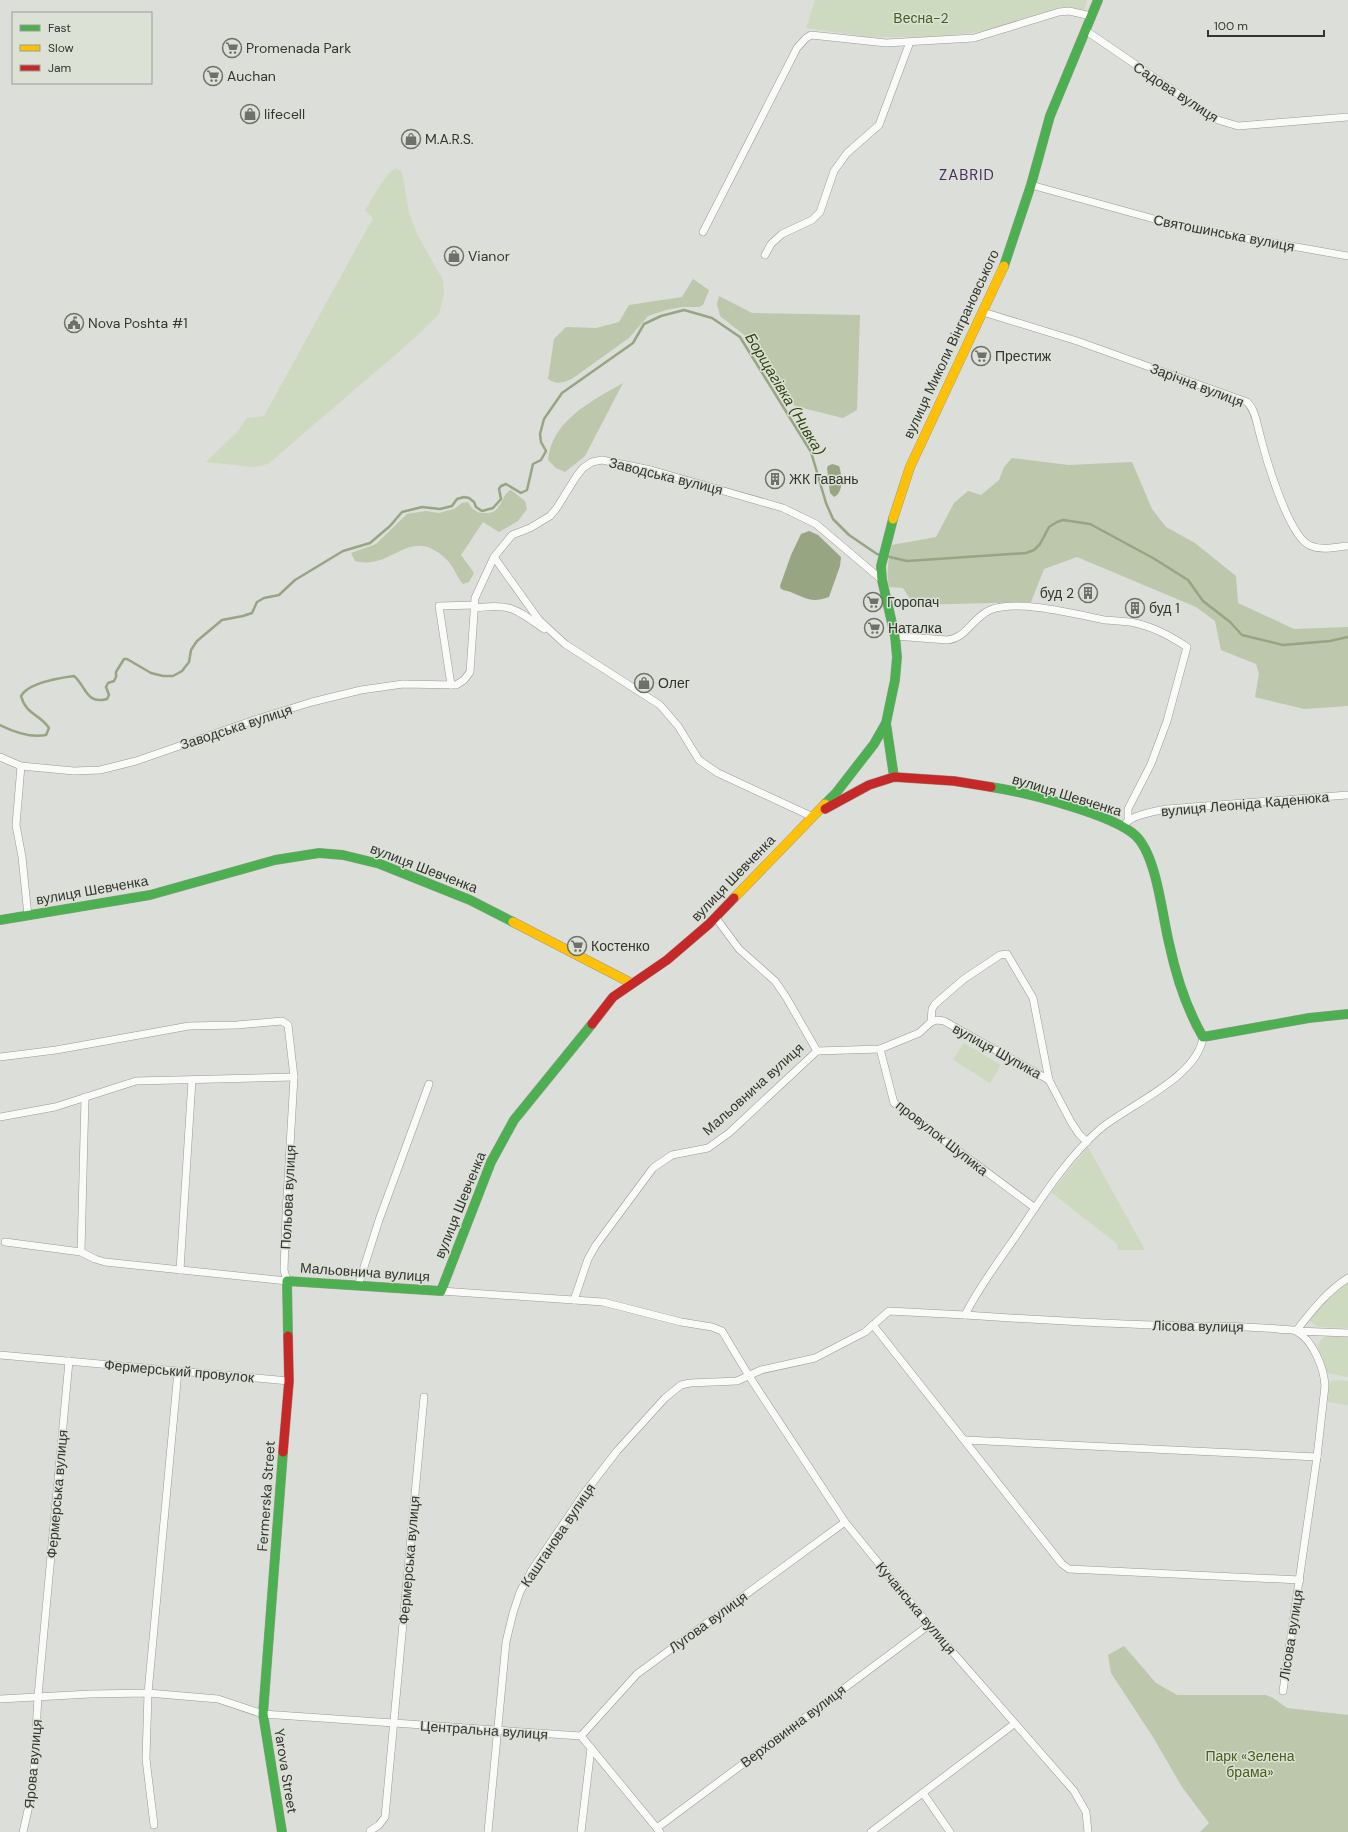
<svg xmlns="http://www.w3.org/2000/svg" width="1348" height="1832" font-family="'DM Sans',sans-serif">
  <rect width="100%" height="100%" fill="#dcded9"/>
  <g fill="#cedabf">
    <path d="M815,0H1087L1084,10L1069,7L1045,12L985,31L938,37H869L806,28Z"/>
    <path d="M396,168L402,172L409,213L417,234L443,280L444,294L439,314L417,336L268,464L254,467L206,462L237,432L247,418L264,416L373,218L365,210C372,200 386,172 396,168Z"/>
    <path d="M964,1043L1001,1065L990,1083L953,1060Z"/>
    <path d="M1088,1147L1145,1250H1117V1244L1051,1192Z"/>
    <path d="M1348,1281V1328L1318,1327L1311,1322L1310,1317L1332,1293Z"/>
    <path d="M1328,1335L1348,1336V1377L1327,1373C1323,1358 1309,1345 1328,1335Z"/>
    <path d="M1338,1380L1348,1381V1405L1328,1402V1386L1331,1381Z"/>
  </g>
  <g fill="#bcc7ab">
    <path d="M693,279L709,290L703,305L699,307H682L666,310L648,316L629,338L573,378C564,383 557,385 548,379L554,339L566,327L596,328L619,322L629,305L682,297Z"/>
    <path d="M719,296L752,313L860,315L857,410L843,418L795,406L755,351L748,338L720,316L717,304Z"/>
    <path d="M623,383L585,456L565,472L556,468L548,460C552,420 592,401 623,383Z"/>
    <path d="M1012,458L1069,465L1132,462L1152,509L1166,527L1195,543L1236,576L1238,603L1294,629L1348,627V706L1304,709L1255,697L1259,674L1256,664L1221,650L1215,621L1196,607L1077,557L1044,569L1031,602L914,605L903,588L889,587C886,572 888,560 892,545L936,537L954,503L968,491L981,495L999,480L1004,467Z"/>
    <path d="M511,490L525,501L527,509L518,521L499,532L483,522L461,555L474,573L469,582L463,584C456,576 454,566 446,559C409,524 394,571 355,561L351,553L376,544L407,514L426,511L439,513L454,509L462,503L468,502C471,508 476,513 483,513C504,515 499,495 511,490Z"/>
    <path d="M1124,1646L1156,1683L1177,1695H1266L1273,1698L1287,1708L1348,1715V1832H1200L1209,1823L1182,1787L1153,1737L1111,1673L1108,1655Z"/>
  </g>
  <g fill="#97a583">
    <path d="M832,464L839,466C842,474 844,493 834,497L830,493L827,468L828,466Z"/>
    <path d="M809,531L818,535L841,557L840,566L829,597C812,603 808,599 793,593C789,591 785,591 781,589L780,586L791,555L801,534Z"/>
  </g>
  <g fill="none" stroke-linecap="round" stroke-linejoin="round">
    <path stroke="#97a583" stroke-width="2.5" d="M0,725C14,732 30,738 46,735L49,728C40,714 26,715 21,696C28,683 59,678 74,676C86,686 86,705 107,699L109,695L106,687L108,683L114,681L116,677V672L124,659H127L151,673L163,676H173L182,671L189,662L191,650L197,641L222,620L243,616L252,613L257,602L264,598L279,595L295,580L343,551L370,543L390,526L402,512L422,507L440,509L452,506L457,499L464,497L469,498L474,502L476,507L482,511L493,508L501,499L499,489L501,486L506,484L521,493L527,490L533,464L541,460L546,451L541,442L540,434L544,419L562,393L633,343L644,324L661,316L684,310L712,318L740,337L811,452L826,503L833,519L849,535L877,554L907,561L1026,553L1034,550L1040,544L1049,527L1057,522L1063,520L1090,524L1153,558L1188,580L1203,601L1230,622L1242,635L1283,645L1330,641L1348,637"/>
    <g stroke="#989a96" stroke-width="8">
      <g id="street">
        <path d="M1085,30L1209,115L1218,120L1238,126L1348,117"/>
        <path d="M1031,185L1183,227L1348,256"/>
        <path d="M703,232L797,48L806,38L811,35L886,43L974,38L1059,12L1069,11L1091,16"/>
        <path d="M765,255L771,244L782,234L812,220L820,212L834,171L847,153L879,125L910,42"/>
        <path d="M983,312L1077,341L1247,402C1255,409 1257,424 1260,435C1266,459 1288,534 1309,545C1321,551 1335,547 1348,546"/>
        <path d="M494,557L539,620L565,644L660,705L678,726L699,760L718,773L813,817"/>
        <path d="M475,608C510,603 516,609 544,629"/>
        <path d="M895,636L947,640C967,638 972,618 990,610C1018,599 1075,614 1105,620C1115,621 1125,621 1135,623C1154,627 1172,637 1187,647L1167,721L1151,764L1128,809V821"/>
        <path d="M451,685L439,606L475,605"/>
        <path d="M0,757L21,766L74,771L100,770L136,761L257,719L312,702L361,690L403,684L456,685L464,680L470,672L475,598L494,557L512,535L530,528L550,516L556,509L576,477L583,468L592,462L602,460L651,470L783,508L816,524L882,580"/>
        <path d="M21,766L16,825L22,857L28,916"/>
        <path d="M1126,823C1132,815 1156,811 1167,809L1348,795"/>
        <path d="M716,918L739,949L775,981L786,997L817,1051"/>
        <path d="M931,1022L932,1009L935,1004L964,979L1000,955L1007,954L1033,998L1049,1080"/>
        <path d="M880,1049L894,1103L1035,1208"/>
        <path d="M817,1051L880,1049L919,1033L931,1022L937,1020L944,1021L1049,1080L1071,1122L1079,1134L1087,1142"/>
        <path d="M0,1057L56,1050L189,1026L237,1025L282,1021L288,1025L294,1077L286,1215L284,1270L287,1281L105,1262L95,1259L81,1252L5,1242"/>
        <path d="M0,1117L55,1107L136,1081L294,1077"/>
        <path d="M81,1252L85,1097"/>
        <path d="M180,1270L192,1080"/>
        <path d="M1348,1278C1327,1291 1311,1312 1296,1331L1348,1333"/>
        <path d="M358,1286L379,1220L429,1084"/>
        <path d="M441,1291L603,1302L681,1322L712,1327L722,1331L749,1376L845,1522L929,1625L1074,1791L1086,1812L1088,1832"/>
        <path d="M574,1300L588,1259L596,1245L653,1168L672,1155L708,1148L729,1133L817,1051"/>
        <path d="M965,1315C1038,1320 1111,1324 1184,1326C1216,1326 1247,1326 1278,1329C1283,1330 1292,1329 1296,1331C1313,1340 1324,1368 1325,1386L1317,1457L1283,1691"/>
        <path d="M873,1325L1062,1564L1069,1569L1300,1580"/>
        <path d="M0,1355L289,1381"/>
        <path d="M965,1440L1317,1457"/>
        <path d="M0,1699L90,1694L148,1693L218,1699L263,1714L581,1736L660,1832"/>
        <path d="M581,1736L637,1674L845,1522"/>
        <path d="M923,1793L950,1832"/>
        <path d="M154,1825L146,1759L148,1693L178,1371"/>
        <path d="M657,1828L929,1625"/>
        <path d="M370,1831L379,1825L385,1817L424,1397"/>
        <path d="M23,1832L33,1788L38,1696L69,1361"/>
        <path d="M488,1832L506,1642L513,1613L520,1592L532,1570L583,1495L617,1451L665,1398L681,1385L690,1383L737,1381L761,1370L815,1358L865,1332L889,1311L965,1315C979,1287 998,1262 1016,1236C1041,1199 1066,1159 1100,1129C1129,1105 1198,1077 1203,1037"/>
        <path d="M581,1832L591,1748"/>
        <path d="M871,1832L1014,1724"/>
      </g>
    </g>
    <g stroke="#989a96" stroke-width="10">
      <g id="fast">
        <path d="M1004,266L1031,185L1050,116L1098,0"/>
        <path d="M886,723L894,777"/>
        <path d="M991,787C1024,792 1113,814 1136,836C1157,857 1162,915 1169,943C1176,976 1186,1008 1203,1037L1309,1018L1348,1014"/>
        <path d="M825,804L836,793L874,744L886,723L895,680L897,657L895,636L882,580L881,566L893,519"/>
        <path d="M0,920L150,895L275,860L319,853L343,855L380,864L470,900L513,922"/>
        <path d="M288,1336L287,1281L441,1291L491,1162L514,1120L592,1024"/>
        <path d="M282,1832L263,1714L283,1452"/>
      </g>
    </g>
    <g stroke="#989a96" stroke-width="10">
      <g id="slow">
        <path d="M893,519L910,467L1004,266"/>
        <path d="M734,898L825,804"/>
        <path d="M513,922L631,983"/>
      </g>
    </g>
    <g stroke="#989a96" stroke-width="10">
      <g id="jam">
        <path d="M825,809L869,785L894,777L954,781L991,787"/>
        <path d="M592,1024L613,997L667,960L709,924L734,898"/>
        <path d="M283,1452L289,1381L288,1336"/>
      </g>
    </g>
    <use href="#street" stroke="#fafaf9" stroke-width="7"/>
    <use href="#fast" stroke="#4caf50" stroke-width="9"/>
    <use href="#slow" stroke="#ffc107" stroke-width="9"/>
    <use href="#jam" stroke="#c62828" stroke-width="9"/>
  </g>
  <defs>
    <g id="supermarket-ring" transform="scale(1)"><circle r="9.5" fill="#dce1d6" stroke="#6e706b" stroke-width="1.5"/><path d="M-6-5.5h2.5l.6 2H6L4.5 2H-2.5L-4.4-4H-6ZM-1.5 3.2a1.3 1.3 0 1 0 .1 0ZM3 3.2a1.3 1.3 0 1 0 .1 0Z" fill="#6e706b"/></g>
    <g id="shop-ring" transform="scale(1)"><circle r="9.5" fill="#dce1d6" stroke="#6e706b" stroke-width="1.5"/><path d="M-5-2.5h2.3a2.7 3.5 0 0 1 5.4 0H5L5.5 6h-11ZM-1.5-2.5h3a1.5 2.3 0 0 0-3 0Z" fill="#6e706b"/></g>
    <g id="civic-ring" transform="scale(1)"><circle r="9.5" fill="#dce1d6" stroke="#6e706b" stroke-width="1.5"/><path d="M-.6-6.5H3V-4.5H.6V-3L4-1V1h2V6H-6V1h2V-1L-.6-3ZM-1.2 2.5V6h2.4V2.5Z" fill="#6e706b"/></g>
    <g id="building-ring" transform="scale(1)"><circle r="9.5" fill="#dce1d6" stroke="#6e706b" stroke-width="1.5"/><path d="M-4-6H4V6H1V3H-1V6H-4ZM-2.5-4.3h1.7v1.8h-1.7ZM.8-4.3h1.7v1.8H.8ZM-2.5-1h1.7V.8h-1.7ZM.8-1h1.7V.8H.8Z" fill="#6e706b"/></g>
  </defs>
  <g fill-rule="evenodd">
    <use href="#supermarket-ring" x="232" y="48"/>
    <use href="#supermarket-ring" x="213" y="76"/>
    <use href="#shop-ring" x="250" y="114"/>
    <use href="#shop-ring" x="411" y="139"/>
    <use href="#shop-ring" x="454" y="256"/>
    <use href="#civic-ring" x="74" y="323"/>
    <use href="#supermarket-ring" x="981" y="356"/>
    <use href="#building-ring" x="775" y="479"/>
    <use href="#building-ring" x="1088" y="593"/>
    <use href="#supermarket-ring" x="873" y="602"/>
    <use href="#building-ring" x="1135" y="608"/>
    <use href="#supermarket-ring" x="874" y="628"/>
    <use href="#shop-ring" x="644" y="683"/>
    <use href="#supermarket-ring" x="577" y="946"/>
  </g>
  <g text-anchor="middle" stroke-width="3" stroke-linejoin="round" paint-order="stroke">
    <g font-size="14" fill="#475f1a" stroke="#dce1d6">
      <text x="921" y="23">Весна-2</text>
      <text x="1250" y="1761">Парк «Зелена<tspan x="1250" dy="16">брама»</tspan></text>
    </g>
    <g font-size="14" fill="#323430" stroke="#dce1d6" text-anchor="start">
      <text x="246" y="53">Promenada Park</text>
      <text x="227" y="81">Auchan</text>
      <text x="264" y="119">lifecell</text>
      <text x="425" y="144">M.A.R.S.</text>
      <text x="468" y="261">Vianor</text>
      <text x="88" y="328">Nova Poshta #1</text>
      <text x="995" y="361">Престиж</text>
      <text x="789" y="484">ЖК Гавань</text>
      <text x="1074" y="598" text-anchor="end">буд 2</text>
      <text x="887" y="607">Горопач</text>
      <text x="1149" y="613">буд 1</text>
      <text x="888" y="633">Наталка</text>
      <text x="658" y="688">Олег</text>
      <text x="591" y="951">Костенко</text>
    </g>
    <g font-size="14" fill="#323430" stroke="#dce1d6">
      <text transform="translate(1176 92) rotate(33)" y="5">Садова вулиця</text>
      <text transform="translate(1224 233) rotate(11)" y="5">Святошинська вулиця</text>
      <text transform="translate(951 344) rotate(-65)" y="5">вулиця Миколи Вінграновського</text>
      <text transform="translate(1197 385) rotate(21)" y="5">Зарічна вулиця</text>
      <text transform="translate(666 476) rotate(14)" y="5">Заводська вулиця</text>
      <text transform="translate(236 727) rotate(-18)" y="5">Заводська вулиця</text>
      <text transform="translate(1067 795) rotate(17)" y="5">вулиця Шевченка</text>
      <text transform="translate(1245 804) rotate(-5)" y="5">вулиця Леоніда Каденюка</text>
      <text transform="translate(424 868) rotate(21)" y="5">вулиця Шевченка</text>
      <text transform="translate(733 878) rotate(-46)" y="5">вулиця Шевченка</text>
      <text transform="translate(92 890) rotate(-10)" y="5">вулиця Шевченка</text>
      <text transform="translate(997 1051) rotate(29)" y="5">вулиця Шупика</text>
      <text transform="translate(753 1089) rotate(-42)" y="5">Мальовнича вулиця</text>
      <text transform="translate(942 1138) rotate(38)" y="5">провулок Шупика</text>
      <text transform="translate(288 1197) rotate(-87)" y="5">Польова вулиця</text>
      <text transform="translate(460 1205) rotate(-68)" y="5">вулиця Шевченка</text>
      <text transform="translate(365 1272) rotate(4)" y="5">Мальовнича вулиця</text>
      <text transform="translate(1198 1326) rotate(1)" y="5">Лісова вулиця</text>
      <text transform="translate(179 1371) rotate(5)" y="5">Фермерський провулок</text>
      <text transform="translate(57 1494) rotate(-85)" y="5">Фермерська вулиця</text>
      <text transform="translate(266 1496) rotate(-86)" y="5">Fermerska Street</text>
      <text transform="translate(558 1535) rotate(-56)" y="5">Каштанова вулиця</text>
      <text transform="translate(409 1560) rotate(-85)" y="5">Фермерська вулиця</text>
      <text transform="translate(916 1608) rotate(50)" y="5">Кучанська вулиця</text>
      <text transform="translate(708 1622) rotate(-36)" y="5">Лугова вулиця</text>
      <text transform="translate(1291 1635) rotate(-81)" y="5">Лісова вулиця</text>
      <text transform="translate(793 1726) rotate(-37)" y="5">Верховинна вулиця</text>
      <text transform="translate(484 1730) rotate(4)" y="5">Центральна вулиця</text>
      <text transform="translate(33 1764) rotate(-85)" y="5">Ярова вулиця</text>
      <text transform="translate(286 1771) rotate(81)" y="5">Yarova Street</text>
    </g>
    <g font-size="15" letter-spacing="1" fill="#4a2b64" stroke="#dce1d6">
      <text x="967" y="180">ZABRID</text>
    </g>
    <g font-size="15" font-style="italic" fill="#31430f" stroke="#dce1d6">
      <text transform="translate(785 394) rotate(59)" y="5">Борщагівка (Нивка)</text>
    </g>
  </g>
  <rect x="12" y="12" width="140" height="72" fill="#dce1d6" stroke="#989c94"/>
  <rect x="20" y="25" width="20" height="6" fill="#4caf50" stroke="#989c94"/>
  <text x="48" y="32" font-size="12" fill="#323430">Fast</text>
  <rect x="20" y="45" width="20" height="6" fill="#ffc107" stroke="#989c94"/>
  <text x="48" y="52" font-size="12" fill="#323430">Slow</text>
  <rect x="20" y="65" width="20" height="6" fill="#c62828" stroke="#989c94"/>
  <text x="48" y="72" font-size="12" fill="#323430">Jam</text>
  <path d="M1208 30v6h116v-6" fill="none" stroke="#323430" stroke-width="2"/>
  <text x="1214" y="30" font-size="12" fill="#323430" stroke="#dce1d6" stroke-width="3" paint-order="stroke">100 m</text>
</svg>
